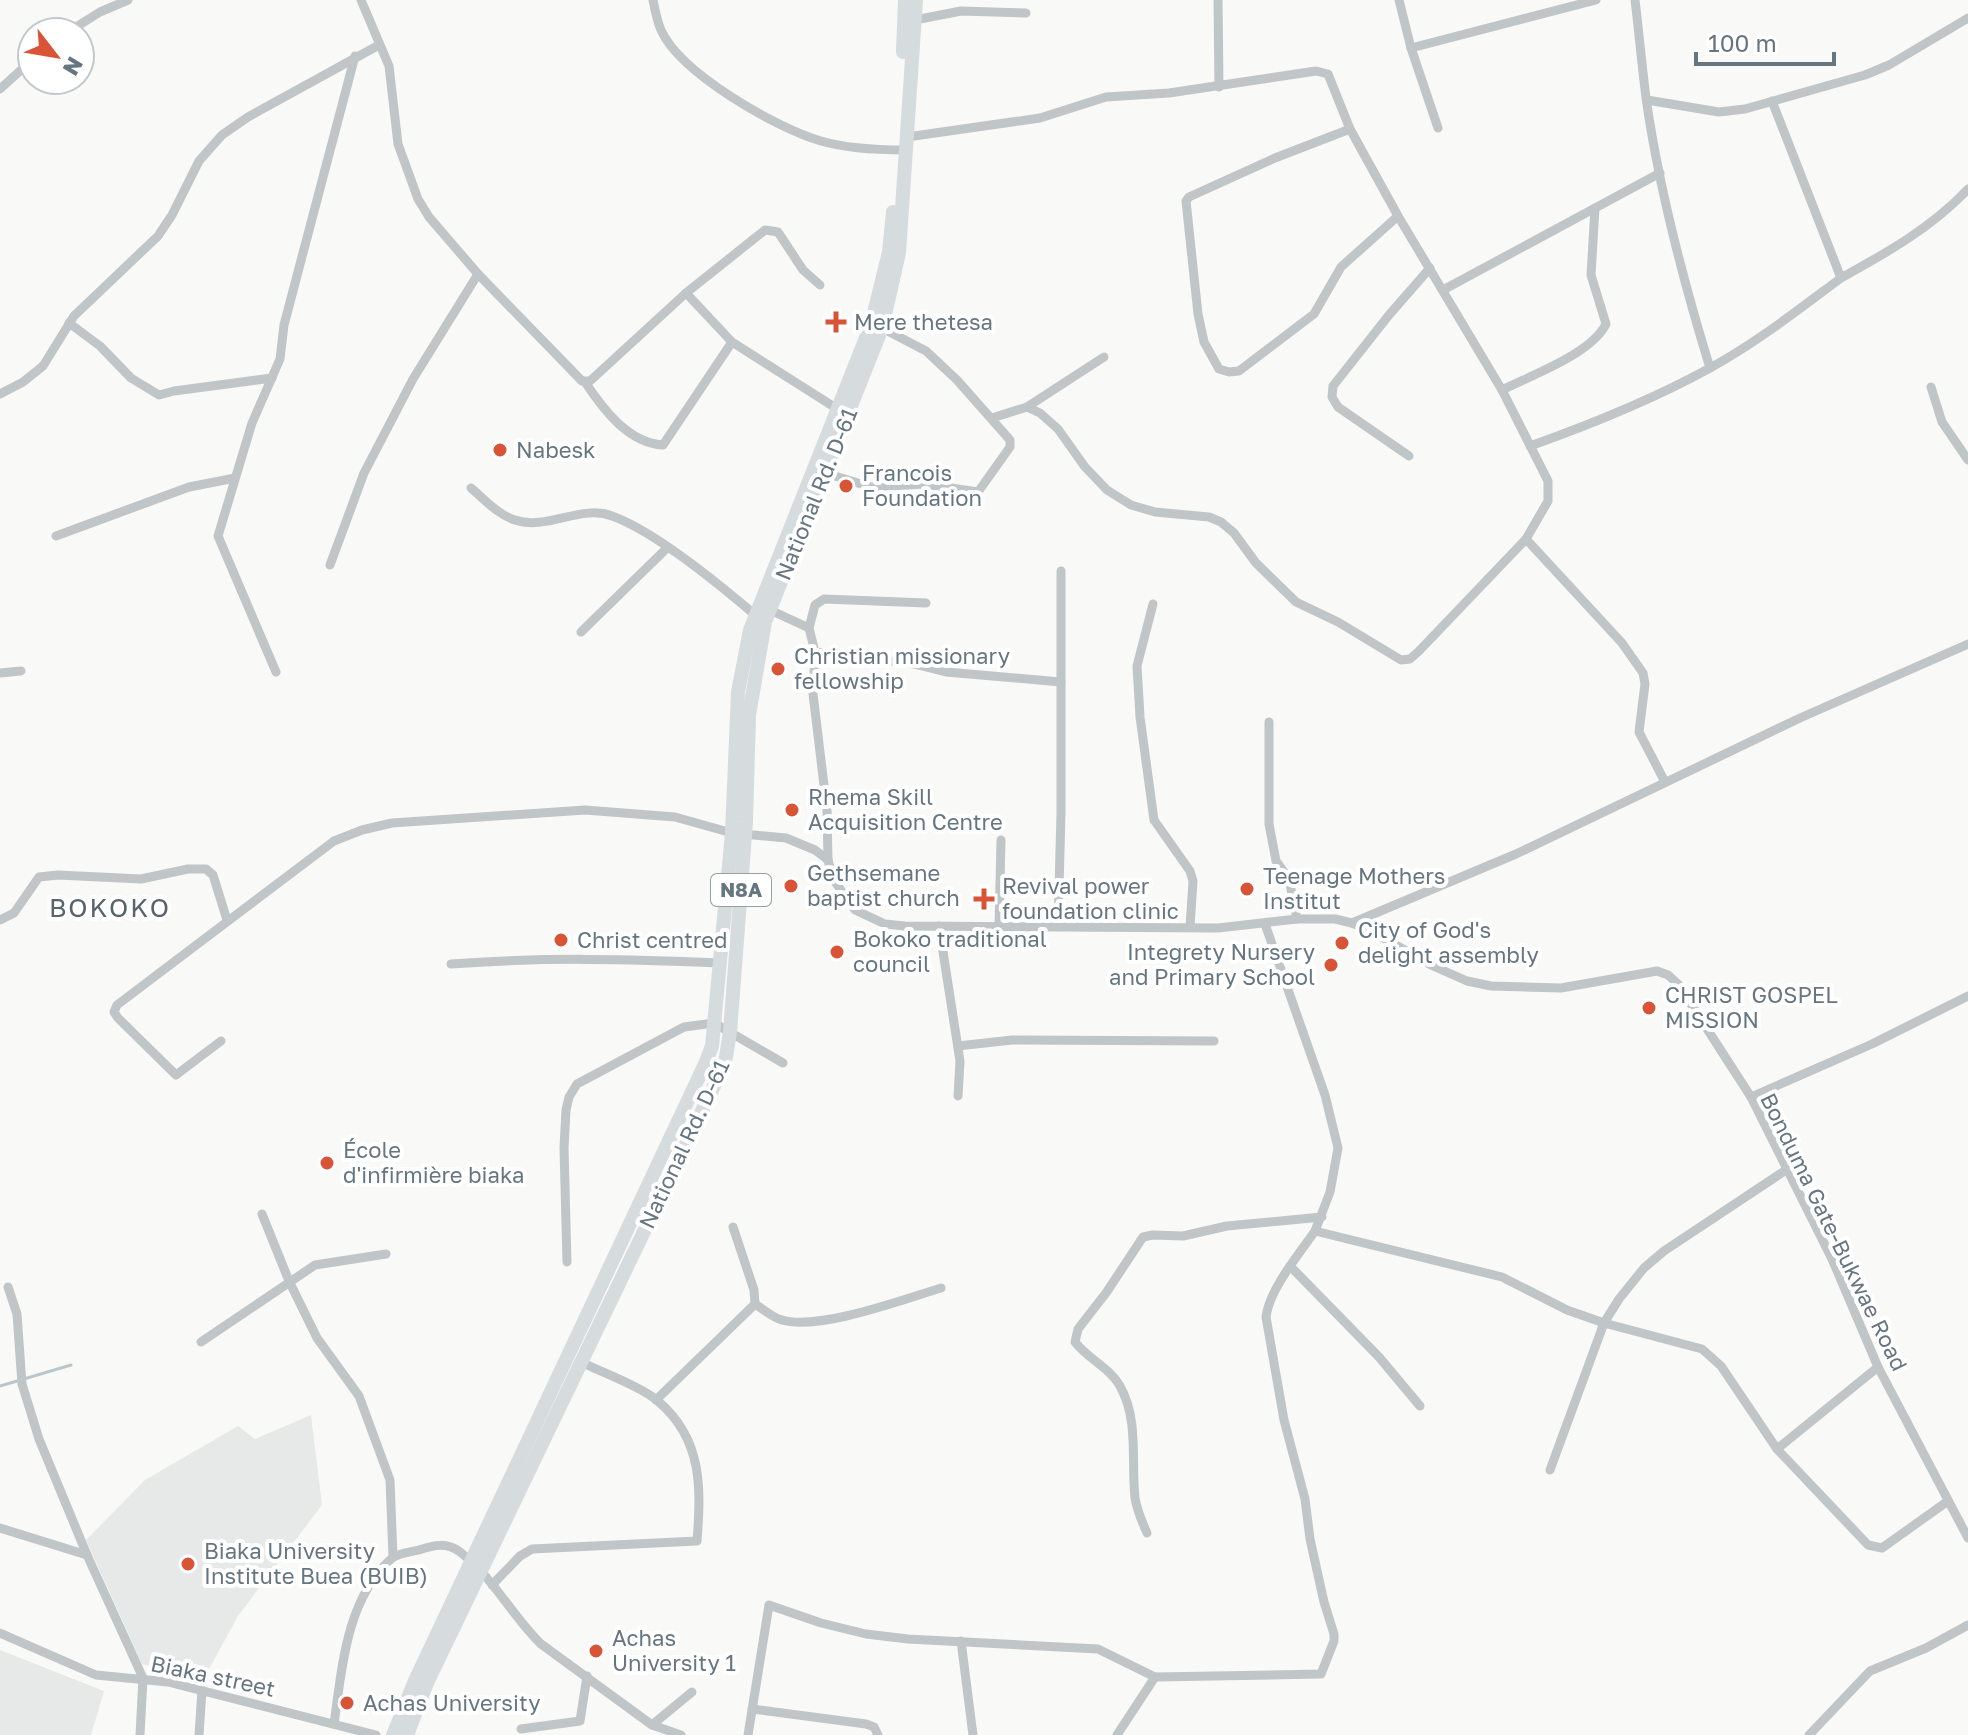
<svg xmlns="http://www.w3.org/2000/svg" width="1968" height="1735" font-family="'Golos Text',sans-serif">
  <rect width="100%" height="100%" fill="#f9f9f7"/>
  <g fill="#e7e8e8">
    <path d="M311,1415L322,1505L238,1616L203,1680L142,1664L86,1540L145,1480L238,1426L255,1439Z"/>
    <path d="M0,1650L104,1691L91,1735H0Z"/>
  </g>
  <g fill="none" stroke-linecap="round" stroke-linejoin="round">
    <path stroke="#bbc6ca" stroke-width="3" d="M0,1386L71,1365"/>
    <g stroke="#c0c5c8" stroke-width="9">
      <path d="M361,0L389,66L398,144L418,199L429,217L478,274L582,381H590L686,293L732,342L839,410"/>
      <path d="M653,0C655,10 657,21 661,30C680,73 776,128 821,141C848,149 878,150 906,150"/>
      <path d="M1218,0L1219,87"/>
      <path d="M1399,0L1411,48L1438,128"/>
      <path d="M1635,0C1639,33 1642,66 1646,98C1659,189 1683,280 1710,368"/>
      <path d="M915,20L961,11L1026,13"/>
      <path d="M68,32L100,12L128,0"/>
      <path d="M1411,48L1596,0"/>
      <path d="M0,89L32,60"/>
      <path d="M1647,100L1719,112L1745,109L1865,75L1889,65L1968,18"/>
      <path d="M1772,101L1841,278C1888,252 1931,228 1968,189"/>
      <path d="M1350,129L1275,158L1189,197L1186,201L1198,314L1204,342L1219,369L1229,372L1239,371L1314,314L1341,267L1398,216"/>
      <path d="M907,137L1040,118L1106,97L1169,93L1316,71L1328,74L1350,129L1398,216L1502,390L1548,481V501L1526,539L1622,643L1643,673L1645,684L1639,732L1665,782"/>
      <path d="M1443,290L1660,173"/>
      <path d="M686,293L765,230L778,232L803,270L820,285"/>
      <path d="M69,323L100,346L131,378L159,395L174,391L272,378"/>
      <path d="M585,382C603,409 628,443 663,445L732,342"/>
      <path d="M1931,387L1942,422L1968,460"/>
      <path d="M1502,390C1532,375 1591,354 1606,324L1591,275L1595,208"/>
      <path d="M0,394L23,382L43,366L74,316L158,236L172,215L199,161L222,135L248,117L379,45"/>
      <path d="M1027,407L1104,357"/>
      <path d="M992,418L1027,407L1040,413L1058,429L1085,467L1107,490L1131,505L1155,512L1209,517L1221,522L1234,533L1256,563L1296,602L1338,622L1401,660L1410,659L1419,651L1526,539"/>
      <path d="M1530,446C1592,424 1652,400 1710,368C1756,343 1798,310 1841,278"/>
      <path d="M1409,456L1338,407L1332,397L1333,386L1389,315L1430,268"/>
      <path d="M825,473L871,487L924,484L978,492L1010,447V440L957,380L926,351L882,328"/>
      <path d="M471,488C484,499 498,515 515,520C547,531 581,504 612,516C654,531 720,585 754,614"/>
      <path d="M56,536L189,487L235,478"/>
      <path d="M330,565L364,473L413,379L478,274"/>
      <path d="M1153,604L1137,666L1140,717L1154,820L1190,871L1193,881L1190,927"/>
      <path d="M770,610L809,628L815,652L813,694L827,810L828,860"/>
      <path d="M809,628L815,605L824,599L926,603"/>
      <path d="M581,632L667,548"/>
      <path d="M815,652L914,664L946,672L1061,682V813L1058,926"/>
      <path d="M276,672L218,536L252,423L280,359L284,325L355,56"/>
      <path d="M0,673L21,671"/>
      <path d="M1061,682V571"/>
      <path d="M1269,722V824L1276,861L1289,879L1297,919"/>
      <path d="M0,920L14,913L39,877L58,875L141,879L188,869H206L213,875L227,920"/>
      <path d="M1352,923L1516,854L1800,718L1968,644"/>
      <path d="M1265,924L1325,1095L1338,1148L1330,1192L1315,1231L1502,1277L1567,1310L1604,1323L1702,1349L1721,1366L1777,1449L1868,1545L1882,1548L1948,1501"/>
      <path d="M939,926L960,1061L958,1096"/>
      <path d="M999,926L1001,840"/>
      <path d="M451,964C541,957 630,959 720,963"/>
      <path d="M221,1041L176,1075L118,1018L114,1012L117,1005L334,841L362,830L392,823L585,810L675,817L732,833L786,838L815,850L828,860L833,879L855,910L885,924L905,926L1218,928L1297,919H1335L1352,923L1378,935L1433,966L1467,981L1491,986L1561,988L1657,971L1668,975L1678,984L1751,1097L1832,1259L1878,1367L1968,1538"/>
      <path d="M958,1046L1012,1040L1214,1041"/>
      <path d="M1751,1097L1872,1044L1968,996"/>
      <path d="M262,1214L289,1281L317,1338L359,1396L390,1480L393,1557"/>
      <path d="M567,1262L564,1148L566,1110L569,1097L577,1084L684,1027L714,1023L783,1063"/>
      <path d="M1290,1266L1379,1357L1420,1406"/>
      <path d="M8,1287L17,1314L22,1384L39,1439L87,1555L143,1678L140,1735"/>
      <path d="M755,1304C763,1309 773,1318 782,1320C819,1331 904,1299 941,1288"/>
      <path d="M201,1342L315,1265L386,1254"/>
      <path d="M656,1400L755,1304L754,1290L733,1227"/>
      <path d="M1777,1449L1878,1367"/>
      <path d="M1550,1470L1604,1323L1619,1299L1644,1268L1664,1251L1786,1170"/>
      <path d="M0,1528L87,1555"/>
      <path d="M1147,1533C1142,1522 1137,1510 1135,1498C1131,1460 1139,1420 1120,1386C1109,1367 1088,1359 1075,1342L1078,1329L1106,1293L1143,1237L1153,1235L1183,1236L1227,1226L1322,1217"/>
      <path d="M492,1585L520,1556L532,1549L697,1541C701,1489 703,1440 659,1402C642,1387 603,1373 581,1362"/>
      <path d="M0,1633L96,1675L168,1682L376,1735"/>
      <path d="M961,1641L973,1735"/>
      <path d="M752,1709L866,1724L874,1727L878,1735"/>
      <path d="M334,1724C342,1668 346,1600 391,1559C397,1553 411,1552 419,1550C434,1545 447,1542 460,1552C493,1577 512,1616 541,1644L652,1725L681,1735"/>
      <path d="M652,1725L692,1692"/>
      <path d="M521,1729L580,1721L587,1676"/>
      <path d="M199,1735L202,1690"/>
      <path d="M748,1735L769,1605L821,1623L866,1634L908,1639L1098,1649L1155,1677L1321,1674L1334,1641V1634L1324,1602L1310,1539L1305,1499L1284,1420L1266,1317C1269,1290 1299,1254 1315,1231"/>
      <path d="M1117,1735L1155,1677"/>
      <path d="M1809,1735L1870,1671L1926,1648L1968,1625"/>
    </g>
    <g stroke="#d6dbde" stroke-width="14">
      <path d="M903,52L905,0"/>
      <path d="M393,1735L414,1683L706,1062L712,1046L732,833L738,692L750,630L871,325L889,252L893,212"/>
      <path d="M407,1735L427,1683L725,1063L730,1032L746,822L749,715L765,622L882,328L899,253L916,0"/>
    </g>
  </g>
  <g fill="#d95337" stroke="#fff" stroke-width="3">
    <path d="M832 310h8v8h8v8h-8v8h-8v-8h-8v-8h8z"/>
    <circle cx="500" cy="450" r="8"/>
    <circle cx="846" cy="486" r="8"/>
    <circle cx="778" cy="669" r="8"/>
    <circle cx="792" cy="810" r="8"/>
    <circle cx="791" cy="886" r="8"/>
    <circle cx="1247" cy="889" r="8"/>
    <path d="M980 887h8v8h8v8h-8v8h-8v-8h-8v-8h8z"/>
    <circle cx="561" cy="940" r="8"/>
    <circle cx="1342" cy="943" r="8"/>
    <circle cx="837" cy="952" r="8"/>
    <circle cx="1331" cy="965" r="8"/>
    <circle cx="1649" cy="1008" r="8"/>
    <circle cx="327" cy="1163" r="8"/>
    <circle cx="188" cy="1564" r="8"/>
    <circle cx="596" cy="1651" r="8"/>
    <circle cx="347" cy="1703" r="8"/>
  </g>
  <g text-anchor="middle" stroke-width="8" stroke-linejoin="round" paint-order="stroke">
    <rect fill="#fff" stroke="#949fa6" stroke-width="2" x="711" y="874" width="60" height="32" rx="6"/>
    <g font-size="20" font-weight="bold" fill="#667680">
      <text x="741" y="897">N8A</text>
    </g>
    <g font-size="22" fill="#667680" stroke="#fff" text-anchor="start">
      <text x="854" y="330">Mere thetesa</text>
      <text x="516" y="458">Nabesk</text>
      <text x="862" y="481">Francois<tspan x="862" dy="25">Foundation</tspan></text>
      <text x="794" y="664">Christian missionary<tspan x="794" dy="25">fellowship</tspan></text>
      <text x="808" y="805">Rhema Skill<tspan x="808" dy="25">Acquisition Centre</tspan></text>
      <text x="807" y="881">Gethsemane<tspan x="807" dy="25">baptist church</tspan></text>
      <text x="1263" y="884">Teenage Mothers<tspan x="1263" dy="25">Institut</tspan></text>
      <text x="1002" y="894">Revival power<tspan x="1002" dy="25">foundation clinic</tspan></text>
      <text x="1358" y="938">City of God's<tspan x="1358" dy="25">delight assembly</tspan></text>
      <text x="853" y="947">Bokoko traditional<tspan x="853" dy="25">council</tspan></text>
      <text x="577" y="948">Christ centred</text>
      <text x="1315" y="960" text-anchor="end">Integrety Nursery<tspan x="1315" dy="25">and Primary School</tspan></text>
      <text x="1665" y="1003">CHRIST GOSPEL<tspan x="1665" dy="25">MISSION</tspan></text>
      <text x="343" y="1158">École<tspan x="343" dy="25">d'infirmière biaka</tspan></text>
      <text x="204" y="1559">Biaka University<tspan x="204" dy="25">Institute Buea (BUIB)</tspan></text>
      <text x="612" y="1646">Achas<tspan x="612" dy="25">University 1</tspan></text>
      <text x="363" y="1711">Achas University</text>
    </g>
    <g font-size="22" fill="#667680" stroke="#fff">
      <text transform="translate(816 494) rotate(-68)" y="8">National Rd. D-61</text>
      <text transform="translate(684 1144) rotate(-65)" y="8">National Rd. D-61</text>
      <text transform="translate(1834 1232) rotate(64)" y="8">Bonduma Gate-Bukwae Road</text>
      <text transform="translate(213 1676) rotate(12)" y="8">Biaka street</text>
    </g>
    <g font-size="26" letter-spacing="2" fill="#58646c" stroke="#fff">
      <text x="110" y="917">BOKOKO</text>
    </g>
  </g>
  <g transform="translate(56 56) rotate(121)"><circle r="38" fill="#ffffff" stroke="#c2c8cc" stroke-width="2"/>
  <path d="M0-6L14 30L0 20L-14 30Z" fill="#d95337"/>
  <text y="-12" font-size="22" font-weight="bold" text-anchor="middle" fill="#667680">N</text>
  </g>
  <path d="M1696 52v12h138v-12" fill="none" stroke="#667680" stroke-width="4"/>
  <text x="1708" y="52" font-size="24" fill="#667680" stroke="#ffffff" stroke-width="6" paint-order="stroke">100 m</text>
</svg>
